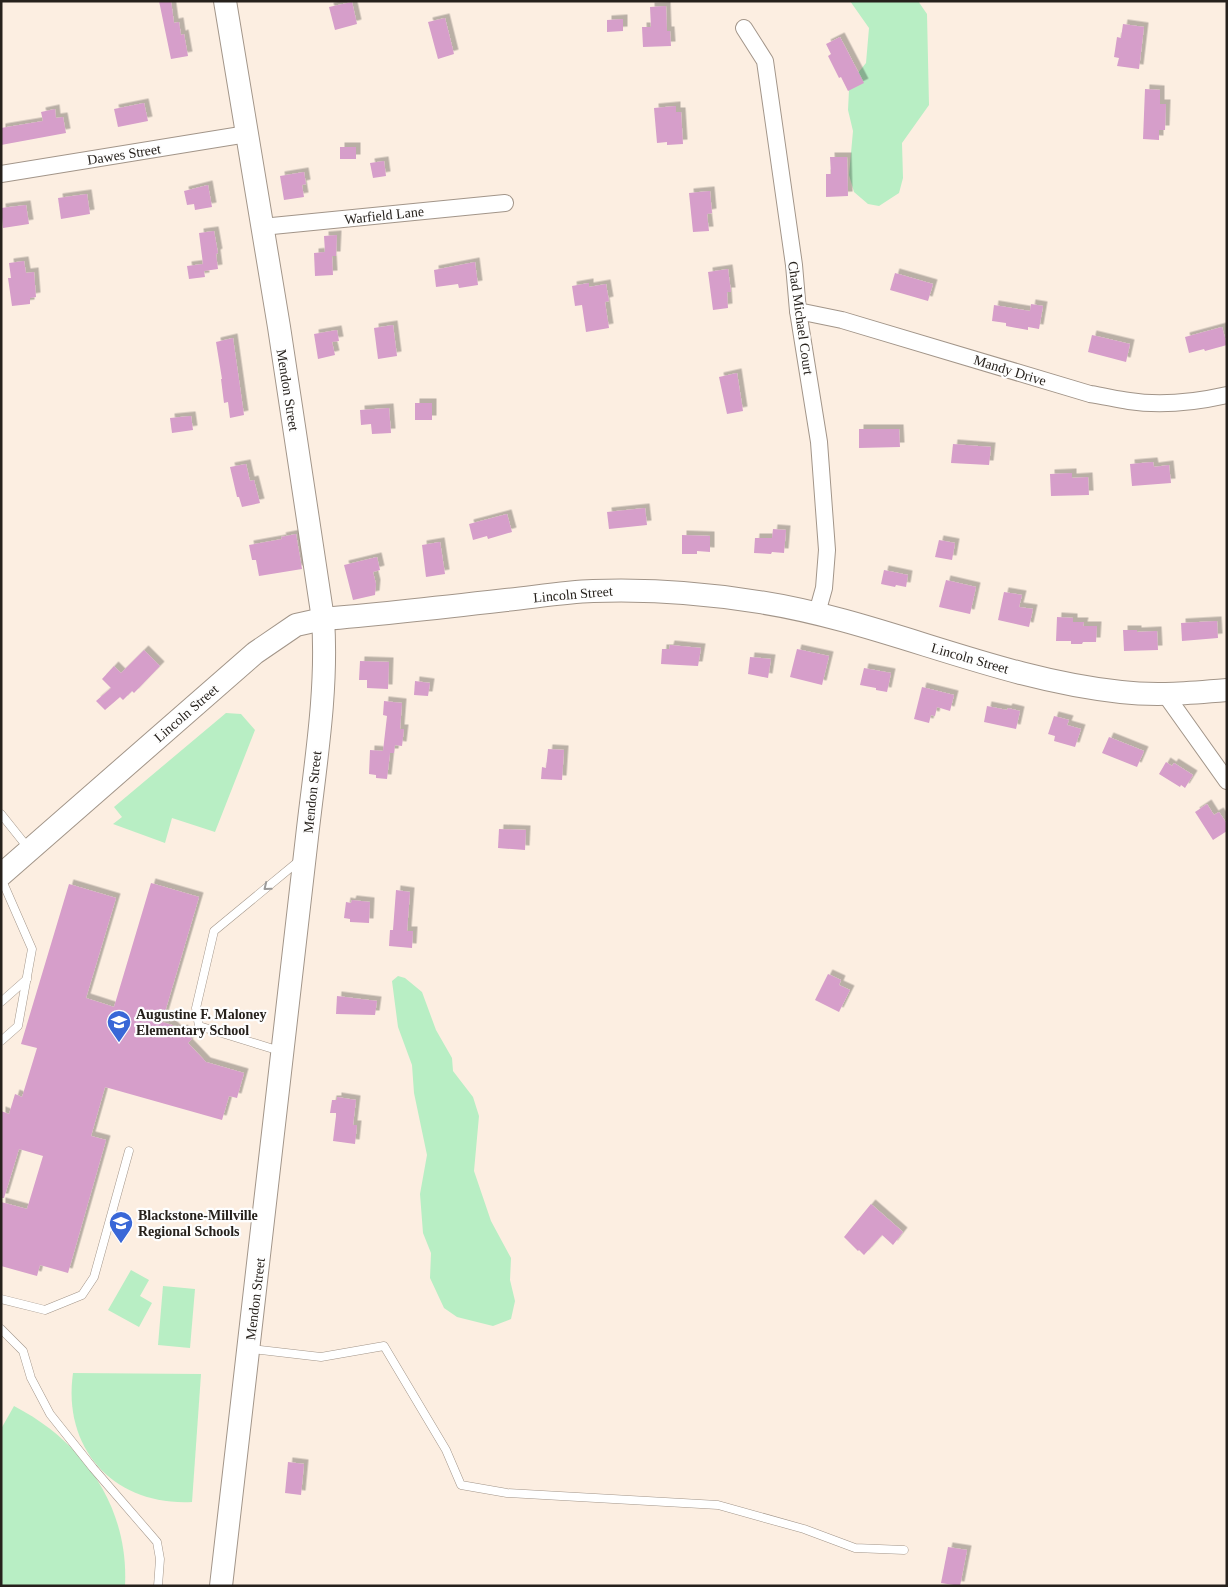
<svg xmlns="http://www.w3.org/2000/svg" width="1228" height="1587" font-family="Georgia,serif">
  <defs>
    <filter id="shadow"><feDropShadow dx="4.5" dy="-4.5" stdDeviation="0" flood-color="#0004"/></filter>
  </defs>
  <rect width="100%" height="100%" fill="#fceee1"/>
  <g fill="#b8eec4">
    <path d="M850,1H918L927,14L929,105L902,143L903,178L899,193L879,206L868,204L854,192L849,175L853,131L848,110L849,90L853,79L866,63L869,28Z"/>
    <path d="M226,713L241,714L255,730L215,832L172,818L165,843L113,824L122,817L114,807Z"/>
    <path d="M398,976L405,978L422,992L436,1030L452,1058L453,1071L473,1097L479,1116L474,1171L491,1221L511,1258L510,1280L515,1301L511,1319L493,1326L457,1317L444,1308L430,1278L431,1253L423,1233L420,1194L427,1155L414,1093L412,1065L398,1027L392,981Z"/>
    <path d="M131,1270L149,1280L140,1296L152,1303L139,1327L108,1310Z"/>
    <path d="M163,1286L195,1289L190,1348L158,1345Z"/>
    <path d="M73,1373L201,1374L192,1502C115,1506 62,1450 73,1373Z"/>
    <path d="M14,1406C83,1442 129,1506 125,1586H1V1429Z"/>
  </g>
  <g fill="#d69eca" filter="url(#shadow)">
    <path d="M159,1H171L174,23L179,22L181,35L184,34L188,56L171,59Z"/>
    <path d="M352,2L357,24L335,30L329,7Z"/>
    <path d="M666,6L667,31H670L671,46L643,47L642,27H651L650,7Z"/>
    <path d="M445,18L454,54L438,59L428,22Z"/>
    <path d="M623,19V31L607,32V20Z"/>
    <path d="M1123,24L1144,27L1139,69L1117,66L1119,58L1114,57L1117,37L1121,38Z"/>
    <path d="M840,37L864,83L848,91L841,77L839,78L828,56L831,54L826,44Z"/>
    <path d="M1145,89L1160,90V104H1166L1165,130H1159V140L1143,139Z"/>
    <path d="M144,103L148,121L118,127L114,109Z"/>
    <path d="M676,106V112H681L683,144L667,145V142L657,143L654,108Z"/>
    <path d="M55,109L56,118L63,117L66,133L1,145V128L43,121L41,112Z"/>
    <rect x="340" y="147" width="16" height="12"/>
    <path d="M830,157H847L848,196L826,197V174H831Z"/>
    <path d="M384,161L386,176L373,178L370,163Z"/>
    <path d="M304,172L306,184L302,185L304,197L284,200L280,176Z"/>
    <path d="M208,185L212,207L195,210L194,204L187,205L184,191Z"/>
    <path d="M710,191L712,213L707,214L709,231L693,232L689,193Z"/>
    <path d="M87,194L90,214L61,219L58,198Z"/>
    <path d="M26,205L29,224L3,228L1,208Z"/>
    <path d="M214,231L218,253L216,254L218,269L204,271L205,277L189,279L187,266L203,264L199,233Z"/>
    <path d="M337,235L336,256H332L333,275L315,276L314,253L325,252L324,236Z"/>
    <path d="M24,261L26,273L34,272L36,297L30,298V304L12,306L8,278H11L9,263Z"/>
    <path d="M475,262L478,285L459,288L458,284L436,287L434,270Z"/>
    <path d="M728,269L731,292H727L728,308L713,310L708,272Z"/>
    <path d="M895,273L933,284L928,301L890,290Z"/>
    <path d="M589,283V287L606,284L609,301L605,302L609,328L586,332L582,305L575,306L572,286Z"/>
    <path d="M1031,304L1043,306L1039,329L1028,327V330L1006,326V323L992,321L994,305L1030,311Z"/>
    <path d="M393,325L397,356L378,359L374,328Z"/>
    <path d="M1222,327L1227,345L1205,351L1204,349L1189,353L1185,337Z"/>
    <path d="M337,330L339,341L332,342L335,355L318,359L314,334Z"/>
    <path d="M1092,335L1130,344L1126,362L1088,352Z"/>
    <path d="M233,338L244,415L230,418L228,402L224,403L221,379H222L216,342Z"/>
    <path d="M737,373L743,411L727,414L719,377Z"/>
    <rect x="415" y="403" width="17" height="17"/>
    <path d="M389,408L391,433L372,434L371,424L361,425L360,410Z"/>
    <path d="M191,416L193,430L172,433L170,418Z"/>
    <path d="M859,429H899L900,447L859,448Z"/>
    <path d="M953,444L991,447L989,465L951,463Z"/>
    <path d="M1153,462L1154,467L1169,465L1171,483L1132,486L1130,464Z"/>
    <path d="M246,464L250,481L254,480L260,503L242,507L239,497H237L230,467Z"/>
    <path d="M1072,473V478L1088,477L1089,495L1051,496L1050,474Z"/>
    <path d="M645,508L647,525L609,529L607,512Z"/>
    <path d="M507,514L512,532L488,539L487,536L473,540L469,524Z"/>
    <path d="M773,529L786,530L784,553L772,552L771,554L754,553L755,538H772Z"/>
    <path d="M296,534L302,569L259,576L256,560H252L249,545L282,539L281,537Z"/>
    <path d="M682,535L710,536V552L697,551V554H682Z"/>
    <path d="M939,540L955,543L952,560L935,557Z"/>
    <path d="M440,542L445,574L426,577L422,545Z"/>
    <path d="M377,557L380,570L373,572L376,584L375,595L353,600L344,565Z"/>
    <path d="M884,570L908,575L906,587L896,585L895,587L881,584Z"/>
    <path d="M946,580L976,587L970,614L939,607Z"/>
    <path d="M1004,592L1022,595L1019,607L1033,609L1029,627L998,620Z"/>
    <path d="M1057,617L1073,618V622H1084L1083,626H1097L1096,642H1083L1082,644H1071V641H1056Z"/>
    <path d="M1217,621L1218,638L1182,641L1181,623Z"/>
    <path d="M1123,630H1137V632L1157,631L1158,650L1124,651Z"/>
    <path d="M670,645L701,648L698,666L661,664L662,649H669Z"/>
    <path d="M797,649L829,656L822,685L790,677Z"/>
    <path d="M144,650L160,666L134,693L132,691L123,700L120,697L105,710L96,701L111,688L102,679L114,666L121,673Z"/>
    <path d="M750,657L771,659L768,678L748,674Z"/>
    <path d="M360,661L389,662L388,689L367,688V680H359Z"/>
    <path d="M864,668L891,673L887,692L876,690V688L860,685Z"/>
    <path d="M415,681L430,683L428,696L414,695Z"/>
    <path d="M922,687L954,695L950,711L937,707L935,716L931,715L929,723L914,719Z"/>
    <path d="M384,701L402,703L400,729H404L402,746L395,745L394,753H390L387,779L376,778V775L369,774L370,750L383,751L387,716L383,715Z"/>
    <path d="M987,706L1007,710L1008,708L1020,711L1016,729L984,722Z"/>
    <path d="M1054,716L1069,720L1067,725L1081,729L1075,747L1054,741L1055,736L1048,734Z"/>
    <path d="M1109,737L1144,751L1137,767L1102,753Z"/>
    <path d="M548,749L564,750L562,780L541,779L542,767L546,768Z"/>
    <path d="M1166,762L1172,766L1174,763L1193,775L1185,788L1181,785L1180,787L1159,774Z"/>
    <path d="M1207,804L1214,815L1219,812L1227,824V831L1213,840L1195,812Z"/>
    <path d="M499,829L526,830L525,850L498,848Z"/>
    <path d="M151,883L199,897L162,1022L172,1025L179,1032L183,1029L192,1039L188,1043L206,1062L244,1073L237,1098L229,1096L222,1120L105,1087L91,1136L106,1140L68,1273L40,1265L37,1276L1,1266V1202L27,1209L43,1156L19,1149L4,1198H1V1111L9,1114L15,1094L22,1097L37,1048L21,1044L69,884L116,898L86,998L114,1007Z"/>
    <path d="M396,890L410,892L407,931H413L412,948L389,946L390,930H393Z"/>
    <path d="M352,900L370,902L369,923L350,922V919L344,918L346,902L351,903Z"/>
    <path d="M828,974L841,980L839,985L850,990L839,1012L815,1000Z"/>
    <path d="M337,996L377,1001L375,1015L336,1014Z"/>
    <path d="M337,1097L356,1100L353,1125H357L355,1144L333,1141L336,1116V1113H330L332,1100H337Z"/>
    <path d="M871,1204L903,1232L893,1245L882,1235L864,1255L859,1250L858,1251L844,1237Z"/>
    <path d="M288,1462L304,1464L301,1495L285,1493Z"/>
    <path d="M948,1547L967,1550L960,1586L941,1583Z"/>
  </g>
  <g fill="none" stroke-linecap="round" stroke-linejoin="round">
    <g stroke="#a29589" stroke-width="9">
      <g id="lane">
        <path d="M1,814L29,849"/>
        <path d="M1,878L32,949L18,1026L1,1041"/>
        <path d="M1,1002L27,979"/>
        <path d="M280,1051L199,1026L196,1008L214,931L300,860"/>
        <path d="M1,1299L45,1310L82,1295L94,1277L129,1151"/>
        <path d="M1,1329L23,1351L31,1378L50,1414L93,1468L157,1542L160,1559L158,1586"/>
        <path d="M251,1349L321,1357L384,1346L446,1450L461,1485L507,1493L718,1505L804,1529L855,1548L904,1550"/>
      </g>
    </g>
    <g stroke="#a29589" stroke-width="18">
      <g id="street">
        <path d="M744,28L765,61L794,265L798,311L819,442L827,550L824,588L817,613"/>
        <path d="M1,174L247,134"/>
        <path d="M262,227L505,203"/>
        <path d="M798,311L842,320L1090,394C1103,396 1116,399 1129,401C1160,406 1196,402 1227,395"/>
        <path d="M1165,694L1227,781"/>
      </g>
    </g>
    <g stroke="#a29589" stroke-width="24">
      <g id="secondary">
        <path d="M1,875L255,653L296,625L323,619C384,614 445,607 506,600C535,597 564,592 593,591C649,589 704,593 759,602C882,621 996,679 1121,692C1156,696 1192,693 1227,690"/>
        <path d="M221,1586L307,837C315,766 328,690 323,619L279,327L225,1"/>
      </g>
    </g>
    <use href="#lane" stroke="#fff" stroke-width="8"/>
    <use href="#street" stroke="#fff" stroke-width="16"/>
    <use href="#secondary" stroke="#fff" stroke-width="22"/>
  </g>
  <defs><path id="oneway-chevron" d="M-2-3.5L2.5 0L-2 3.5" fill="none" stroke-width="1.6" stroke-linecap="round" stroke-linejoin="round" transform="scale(1.25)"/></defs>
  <use stroke="#9d9b99" href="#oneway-chevron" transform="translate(267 887) rotate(141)"/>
  <defs>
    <g id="school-pin" transform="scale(1.25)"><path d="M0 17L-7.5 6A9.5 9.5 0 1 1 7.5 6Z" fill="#3967d7" stroke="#fefefe"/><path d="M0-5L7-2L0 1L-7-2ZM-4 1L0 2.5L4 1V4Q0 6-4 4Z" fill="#fff"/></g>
  </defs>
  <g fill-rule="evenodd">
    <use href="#school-pin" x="119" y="1022"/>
    <use href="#school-pin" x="121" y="1223"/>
  </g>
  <g text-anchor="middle" stroke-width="4.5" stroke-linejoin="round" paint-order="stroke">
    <g font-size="14" fill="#26211c" stroke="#fefefe">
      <text transform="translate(124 154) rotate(-9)" y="5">Dawes Street</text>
      <text transform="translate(384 215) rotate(-6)" y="5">Warfield Lane</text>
      <text transform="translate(801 318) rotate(82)" y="5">Chad Michael Court</text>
      <text transform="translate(1010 370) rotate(17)" y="5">Mandy Drive</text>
      <text transform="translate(288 390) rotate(81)" y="5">Mendon Street</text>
      <text transform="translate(573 594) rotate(-5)" y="5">Lincoln Street</text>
      <text transform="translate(970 658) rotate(16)" y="5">Lincoln Street</text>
      <text transform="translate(186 713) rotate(-41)" y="5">Lincoln Street</text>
      <text transform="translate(312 792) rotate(-84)" y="5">Mendon Street</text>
      <text transform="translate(255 1299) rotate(-83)" y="5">Mendon Street</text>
    </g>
    <g font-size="14" font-weight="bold" fill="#26211c" stroke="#fefefe" text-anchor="start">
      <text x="136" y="1019">Augustine F. Maloney<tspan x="136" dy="16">Elementary School</tspan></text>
      <text x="138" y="1220">Blackstone-Millville<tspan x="138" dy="16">Regional Schools</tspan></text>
    </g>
  </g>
  <rect width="1228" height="1587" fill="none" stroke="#26211c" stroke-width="5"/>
</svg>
